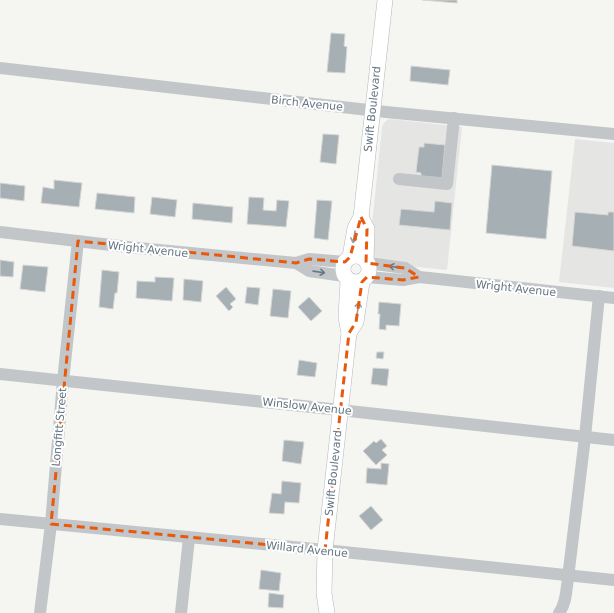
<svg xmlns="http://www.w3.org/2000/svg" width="614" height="613" font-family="'DejaVu Sans',sans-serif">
  <rect width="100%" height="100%" fill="#f5f5f1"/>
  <g fill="#e5e6e4">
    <path d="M391,119L462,127L447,270L378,263L369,254L382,127L384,123L387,120Z"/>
    <path d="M575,139L614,143V288L559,282Z"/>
  </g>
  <g fill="#a6afb4" stroke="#d6d6d4">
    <path d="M422,0H457V3Z"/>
    <path d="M331,33L345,34L344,46L347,47L345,73L327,72Z"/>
    <path d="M411,66L450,70L448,85L410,81Z"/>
    <path d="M323,134L339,135L336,164L320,162Z"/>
    <path d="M424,143L445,145L442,178L421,176V173L416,172L419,147H424Z"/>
    <path d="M492,165L552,171L546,239L486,233Z"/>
    <path d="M54,180L82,183L79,207L41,203L43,187L54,189Z"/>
    <path d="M0,183L25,186L24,201L0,198Z"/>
    <path d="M97,193L135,197L134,213L95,209Z"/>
    <path d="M152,197L177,200L175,217L150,214Z"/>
    <path d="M249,197L264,198L263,210L276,211L277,200L289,201L286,227L247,224Z"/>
    <path d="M317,200L332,201L328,240L314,238Z"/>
    <path d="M435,201L452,203L450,230L399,225L401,209L434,212Z"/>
    <path d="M193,203L233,207L232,223L192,219Z"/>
    <path d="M575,212L608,215V212H614V251L572,246Z"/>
    <path d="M0,260L14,262L13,277L0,276Z"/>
    <path d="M23,265L48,267L45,292L20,289Z"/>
    <path d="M102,270L119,272L117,293H115L113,309L99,307Z"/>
    <path d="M155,277L174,278L172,301L136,298L137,281L155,282Z"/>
    <path d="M184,279L203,281L201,302L183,300Z"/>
    <path d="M226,287L236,299L230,304L233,307L229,311L216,296Z"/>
    <path d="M247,287L260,288L258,305L245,303Z"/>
    <path d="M273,289L291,291L288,318L270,316Z"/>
    <path d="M309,297L322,311L311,321L298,307Z"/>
    <path d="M379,302L401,304L399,326L386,325V330L379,329L380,314H378Z"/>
    <path d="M377,352H384L383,359L376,358Z"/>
    <path d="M299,360L317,363L315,377L297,375Z"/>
    <path d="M373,368L389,369L387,386L371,384Z"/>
    <path d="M381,439L387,446L382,450L387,455L376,465L363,451L374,441L376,443Z"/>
    <path d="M284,440L304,442L301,464L282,461Z"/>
    <path d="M381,463L389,464L387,485L366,483L367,468L381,469Z"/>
    <path d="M282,481L301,483L299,503L285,502L284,514L269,513L272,493L281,494Z"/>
    <path d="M371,506L383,520L371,530L359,516Z"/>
    <path d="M261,570L281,573L279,591L259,589Z"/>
    <path d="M269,593L284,595L283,608L268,607Z"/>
  </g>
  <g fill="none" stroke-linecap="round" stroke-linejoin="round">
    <g stroke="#b5b9bd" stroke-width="16">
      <g id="major">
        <path d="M361,217L367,229L366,261"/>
        <circle cx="356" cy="269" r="13"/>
        <path d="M350,257L355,228L361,217L385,0"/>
        <path d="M349,333L356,322L362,282"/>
        <path d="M327,613L324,593L325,550L349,333L346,317L348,281"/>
      </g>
    </g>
    <g stroke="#c2c6c9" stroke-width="12">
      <path d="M0,68L386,112L614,134"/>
      <path d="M399,179L447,184L454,118"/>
      <path d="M0,232L128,247L296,263L309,259L345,262"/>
      <path d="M296,263L309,271L344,276"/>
      <path d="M368,263L405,268L419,277"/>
      <path d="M367,277L403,280L419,277L429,278L614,298"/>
      <path d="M0,374L340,410L614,440"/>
      <path d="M0,519L325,550L614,580"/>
      <path d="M40,613L51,524L63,381L78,241"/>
      <path d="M181,613L189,538"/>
      <path d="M559,613C565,605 566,595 567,586L585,437L599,296"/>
    </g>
    <use href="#major" stroke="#fff" stroke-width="15"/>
  </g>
  <defs><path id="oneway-shaft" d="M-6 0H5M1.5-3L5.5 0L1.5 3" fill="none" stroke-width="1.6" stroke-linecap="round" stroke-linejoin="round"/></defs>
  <g stroke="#929ea8">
    <use href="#oneway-shaft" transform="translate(354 237) rotate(100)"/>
    <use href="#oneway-shaft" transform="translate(358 308) rotate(-82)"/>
  </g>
  <g stroke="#687886">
    <use href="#oneway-shaft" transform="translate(395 267) rotate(-172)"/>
    <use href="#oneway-shaft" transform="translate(319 272) rotate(8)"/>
  </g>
  <path fill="none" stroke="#e8590c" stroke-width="3" stroke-dasharray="8 5" stroke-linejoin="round" d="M361,217L367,229L366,263L405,268L419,277L403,280L367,277L362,282L356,322L349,333L325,550L51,524L78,241L296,263L309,259L345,262L350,257Z"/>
  <g text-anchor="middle" stroke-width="4" stroke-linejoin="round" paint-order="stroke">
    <g font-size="11" fill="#637482" stroke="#fff">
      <text transform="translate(307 103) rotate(6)" y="4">Birch Avenue</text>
      <text transform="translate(372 109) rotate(-84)" y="4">Swift Boulevard</text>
      <text transform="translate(148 249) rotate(6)" y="4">Wright Avenue</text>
      <text transform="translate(516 288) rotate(6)" y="4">Wright Avenue</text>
      <text transform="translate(307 406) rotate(6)" y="4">Winslow Avenue</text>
      <text transform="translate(59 427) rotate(-85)" y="4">Longfitt Street</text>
      <text transform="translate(333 473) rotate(-84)" y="4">Swift Boulevard</text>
      <text transform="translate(307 549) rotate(6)" y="4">Willard Avenue</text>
    </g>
  </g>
</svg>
